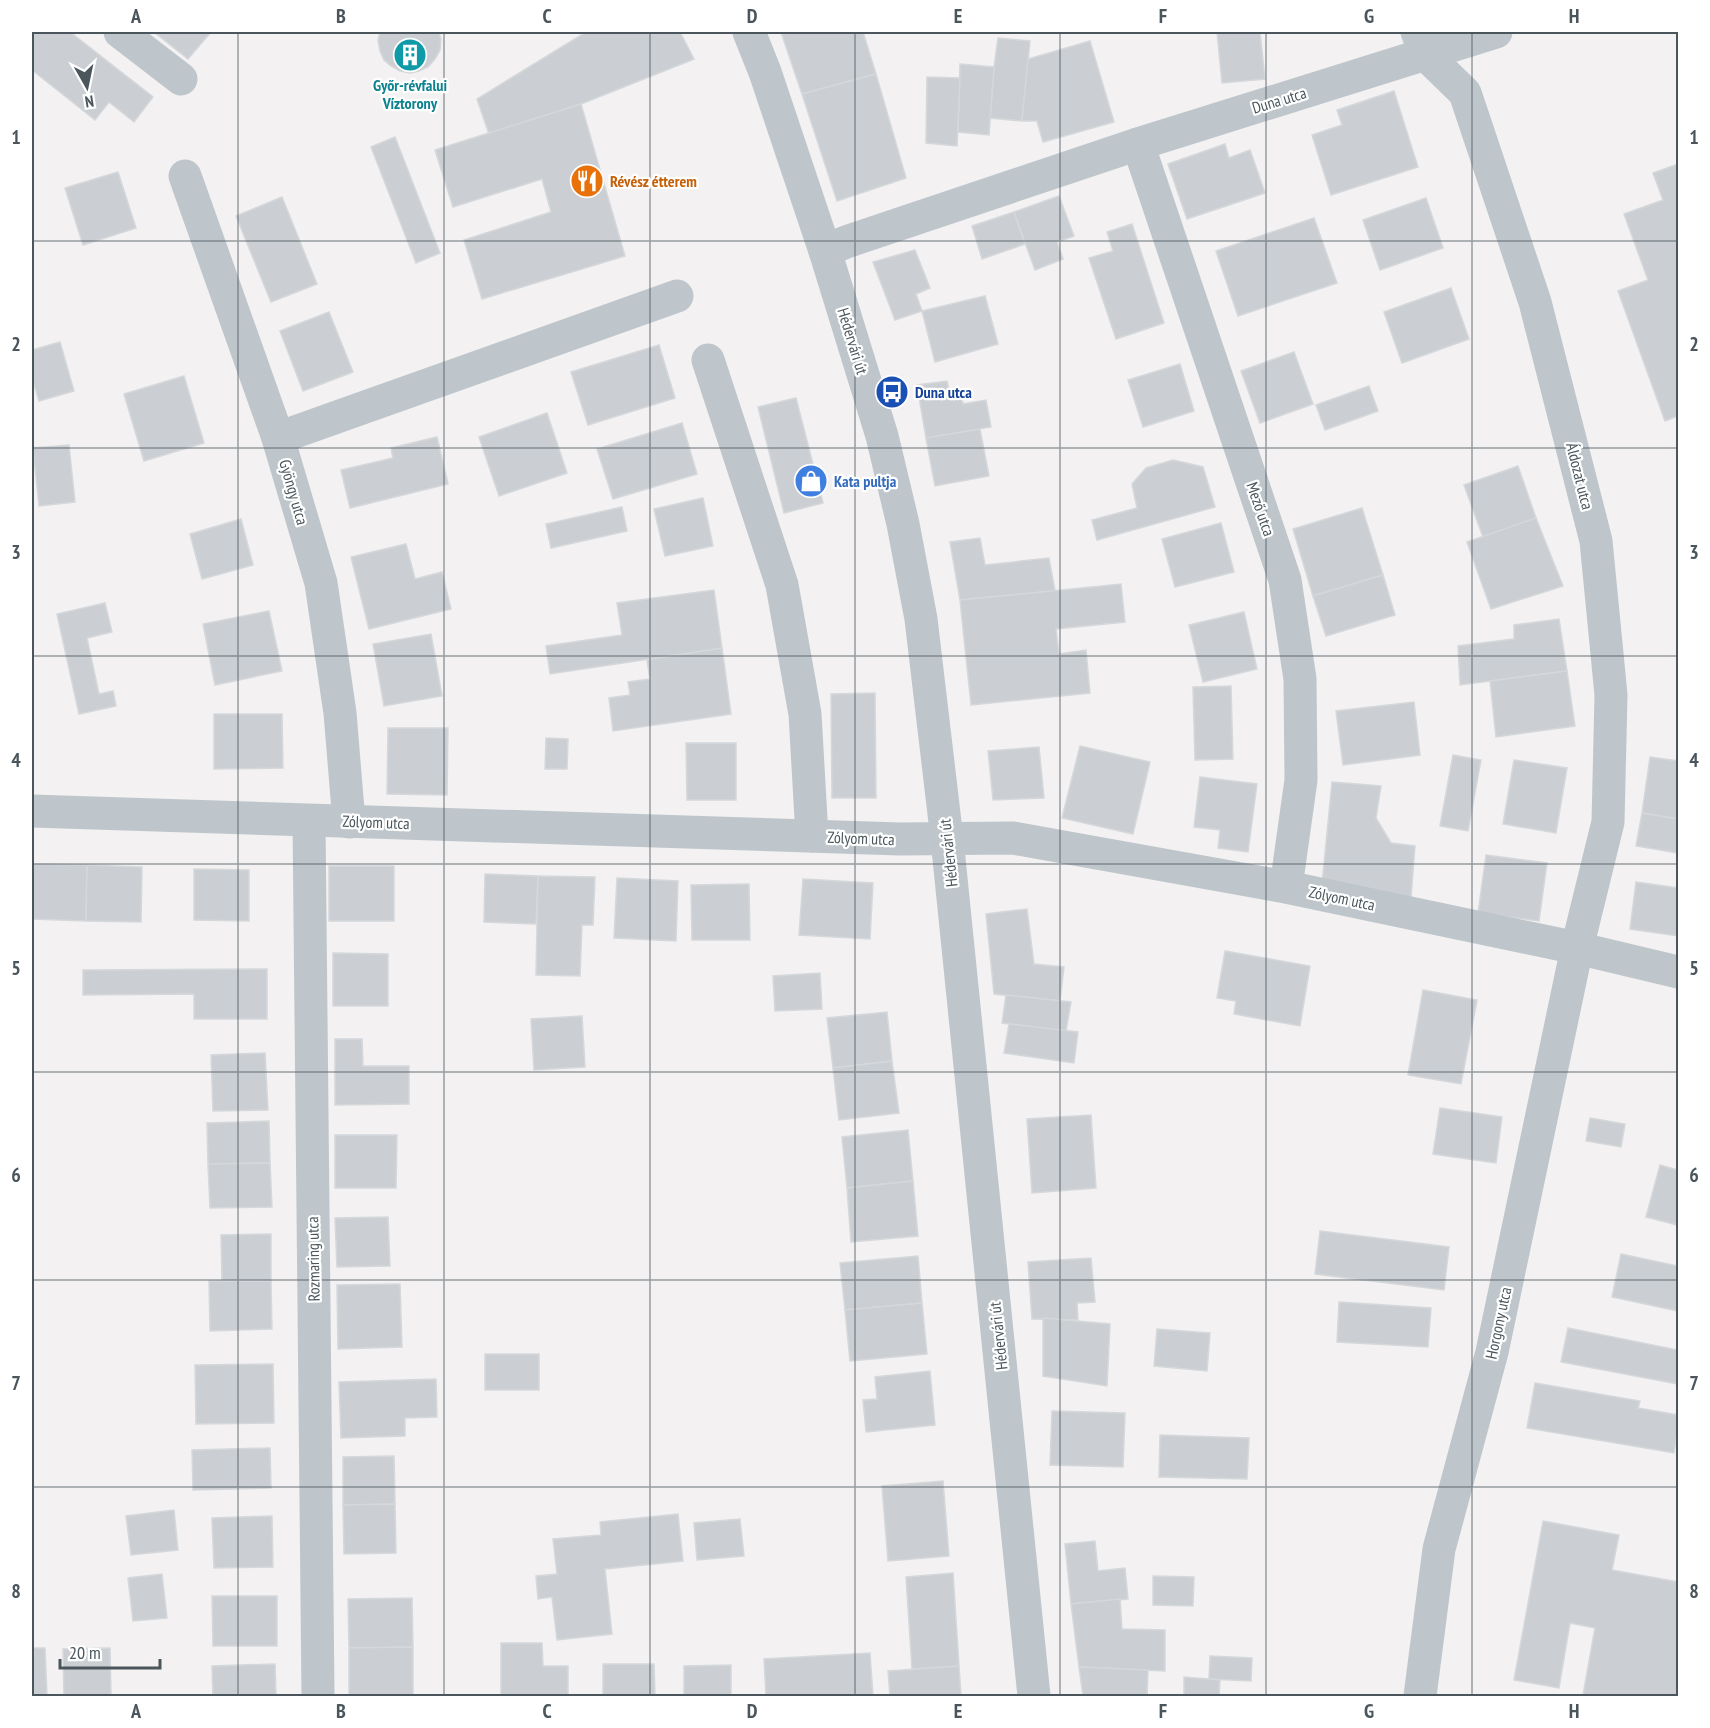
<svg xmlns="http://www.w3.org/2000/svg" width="1710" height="1728" font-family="'PT Sans Narrow',sans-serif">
  <rect width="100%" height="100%" fill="#f3f1f1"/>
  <g fill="#cbced2" stroke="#d5d8db" stroke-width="1.5">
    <path d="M32,32H70L153,97L134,122L109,102L95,120L32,70Z"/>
    <path d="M154,32H211L188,59Z"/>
    <path d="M380,32H439L441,39L440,50L435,59L428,67L419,71L410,73L400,71L391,66L384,60L380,51L378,41Z"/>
    <path d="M586,32H680L694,59L581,104L489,134L477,99Z"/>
    <path d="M781,32H863L876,74L802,94Z"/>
    <path d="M1217,32H1260L1265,79L1222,83Z"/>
    <path d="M998,38L1030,41L1022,121L990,118L994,67Z"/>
    <path d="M1090,41L1114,122L1043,142L1037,121H1022L1028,59Z"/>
    <path d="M960,64L994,67L989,135L958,132Z"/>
    <path d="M876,74L906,178L837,201L802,94Z"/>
    <path d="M927,77L960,78L957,146L926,143Z"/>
    <path d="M1394,91L1418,167L1331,195L1312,135L1342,125L1337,110Z"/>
    <path d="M581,104L625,256L482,299L464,240L551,212L542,179L453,207L435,150Z"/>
    <path d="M395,137L440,253L416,263L371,147Z"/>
    <path d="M1225,144L1229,158L1250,150L1265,193L1187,219L1168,164Z"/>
    <path d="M1678,164V416L1665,421L1618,291L1648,280L1624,214L1663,200L1653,173Z"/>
    <path d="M118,172L136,228L83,245L65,188Z"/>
    <path d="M1059,196L1074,236L1057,242L1063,259L1035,270L1014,212Z"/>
    <path d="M282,197L317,284L271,302L236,216Z"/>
    <path d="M1426,198L1443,248L1380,270L1363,220Z"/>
    <path d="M1014,212L1025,244L982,259L972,226Z"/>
    <path d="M1314,218L1337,283L1238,316L1216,251Z"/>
    <path d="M1132,224L1164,323L1116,339L1089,258L1113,251L1107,232Z"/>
    <path d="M915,250L930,288L916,294L922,311L895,320L873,262Z"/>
    <path d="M1451,288L1469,339L1402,363L1384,312Z"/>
    <path d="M985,296L998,344L935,362L922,311Z"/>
    <path d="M329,312L353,372L303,391L280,331Z"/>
    <path d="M60,342L74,391L39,401L32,378V350Z"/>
    <path d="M659,345L675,398L588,425L571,372Z"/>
    <path d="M1294,352L1313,404L1260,423L1241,371Z"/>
    <path d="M1180,364L1194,411L1143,427L1128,380Z"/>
    <path d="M184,376L204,443L144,461L124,394Z"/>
    <path d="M947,381L949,390L960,388L963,404L986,400L991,427L926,438L917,385Z"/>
    <path d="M1369,386L1378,411L1325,430L1316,405Z"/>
    <path d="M796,398L823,503L784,513L758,407Z"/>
    <path d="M547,413L567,473L499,496L479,437Z"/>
    <path d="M682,423L697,474L613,499L597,449Z"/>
    <path d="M980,429L989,476L935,486L926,438Z"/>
    <path d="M437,437L448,484L350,508L341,470L393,458L391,448Z"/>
    <path d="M69,445L75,502L39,506L33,448Z"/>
    <path d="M1173,460L1203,467L1215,507L1097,540L1092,520L1137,508L1132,484L1146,468Z"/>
    <path d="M1518,466L1536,518L1483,537L1464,485Z"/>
    <path d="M703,498L713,546L665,556L654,509Z"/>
    <path d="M622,507L627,531L551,548L546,524Z"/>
    <path d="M1362,508L1383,575L1313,596L1293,529Z"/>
    <path d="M1536,518L1563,586L1491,609L1467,542Z"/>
    <path d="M241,519L253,565L202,579L190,534Z"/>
    <path d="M1221,523L1234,572L1175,587L1162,539Z"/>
    <path d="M980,538L985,565L1049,558L1055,591L960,600L950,542Z"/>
    <path d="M406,544L415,579L442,572L451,609L369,629L351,557Z"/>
    <path d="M1383,575L1395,615L1326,636L1313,596Z"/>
    <path d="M1121,584L1125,622L1056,629L1059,654L1086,650L1090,693L971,705L960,600Z"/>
    <path d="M714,590L722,648L550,674L546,646L622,635L617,603Z"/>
    <path d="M105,603L112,632L87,638L99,694L113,691L116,706L79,714L57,614Z"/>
    <path d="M269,611L282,671L215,685L203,624Z"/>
    <path d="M1244,612L1257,669L1203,682L1189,625Z"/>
    <path d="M1559,619L1567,671L1460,685L1458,646L1514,639V625Z"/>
    <path d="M431,634L442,696L384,706L373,644Z"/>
    <path d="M722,648L731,714L613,731L609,698L630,695L628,682L650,679L647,660Z"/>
    <path d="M1567,671L1575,726L1496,737L1490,681Z"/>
    <path d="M1231,686L1233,759L1195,760L1193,687Z"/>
    <path d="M875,693L876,798H832L831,694Z"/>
    <path d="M1414,702L1420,755L1343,765L1336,711Z"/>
    <path d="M214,714H282L283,768L214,769Z"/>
    <path d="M388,728H448L447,795L387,794Z"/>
    <path d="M546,738L568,739L567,769H545Z"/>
    <path d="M686,743H736V800H687Z"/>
    <path d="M1080,746L1150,762L1133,834L1062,818Z"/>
    <path d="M1039,747L1044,798L993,800L988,751Z"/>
    <path d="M1453,755L1481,760L1468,831L1440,826Z"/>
    <path d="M1650,757L1678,761V819L1642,813Z"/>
    <path d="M1514,760L1567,768L1556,833L1503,824Z"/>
    <path d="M1200,777L1257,784L1248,852L1218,848L1220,830L1194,827Z"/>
    <path d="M1332,782L1381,786L1376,818L1391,843L1415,846L1411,898L1322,884Z"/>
    <path d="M1642,813L1678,819V853L1636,846Z"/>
    <path d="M1486,855L1547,863L1539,921L1478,913Z"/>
    <path d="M32,864L87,865L86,921L32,919Z"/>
    <path d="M87,865L142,867L141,922L86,921Z"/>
    <rect x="329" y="866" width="65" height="55"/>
    <path d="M194,869L249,870V921L194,920Z"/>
    <path d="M485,874L538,876L536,924L484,922Z"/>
    <path d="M538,876L595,877L593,925H582L580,976L536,975Z"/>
    <path d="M617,878L678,881L676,941L614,938Z"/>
    <path d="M803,879L873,883L870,939L799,935Z"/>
    <path d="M1636,882L1678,888V936L1630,929Z"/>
    <path d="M749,884L750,940H692L691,885Z"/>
    <path d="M1027,909L1034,964L1064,967L1060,1001L994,994L986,914Z"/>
    <path d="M1225,951L1310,966L1300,1026L1234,1014L1236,1001L1217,998Z"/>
    <path d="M333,953L388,954V1006H333Z"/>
    <path d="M267,969V1019H194V994L83,995V970Z"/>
    <path d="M820,973L822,1009L775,1011L773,976Z"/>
    <path d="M1423,990L1477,1000L1461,1084L1408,1075Z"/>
    <path d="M1006,995L1071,1002L1066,1031L1002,1023Z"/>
    <path d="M887,1012L892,1061L833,1068L827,1018Z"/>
    <path d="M582,1016L585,1067L534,1070L531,1019Z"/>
    <path d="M1009,1024L1078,1032L1074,1063L1004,1053Z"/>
    <path d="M335,1039H362L363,1066H409V1104L335,1105Z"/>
    <path d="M265,1053L268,1110L213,1111L211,1055Z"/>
    <path d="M892,1061L899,1113L839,1120L833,1068Z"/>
    <path d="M1440,1108L1502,1117L1496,1163L1433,1154Z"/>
    <path d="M1091,1115L1096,1188L1032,1193L1027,1119Z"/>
    <path d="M1590,1118L1625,1124L1621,1147L1586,1141Z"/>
    <path d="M269,1121L270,1163L208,1164L207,1123Z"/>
    <path d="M908,1130L913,1181L847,1188L842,1137Z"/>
    <path d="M335,1135H397L396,1188H335Z"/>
    <path d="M270,1163L272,1207L210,1208L208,1164Z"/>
    <path d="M1660,1165L1678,1170V1218L1677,1225L1646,1217Z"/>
    <path d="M913,1181L918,1236L851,1242L847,1188Z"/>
    <path d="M388,1217L390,1266L337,1267L335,1218Z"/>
    <path d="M1320,1231L1449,1247L1444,1290L1315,1274Z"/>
    <path d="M271,1234V1281H222L221,1235Z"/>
    <path d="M1621,1254L1678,1266V1311L1612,1297Z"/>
    <path d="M918,1256L922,1303L845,1310L840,1263Z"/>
    <path d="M1091,1258L1095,1302L1077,1303L1078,1320L1032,1319L1028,1262Z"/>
    <path d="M209,1281H271L272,1329L210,1331Z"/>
    <path d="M400,1284L402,1347L338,1349L337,1285Z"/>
    <path d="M1339,1302L1431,1308L1428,1347L1337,1342Z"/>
    <path d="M922,1303L927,1354L850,1361L845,1310Z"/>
    <path d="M1043,1318L1110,1324L1107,1386L1043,1376Z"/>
    <path d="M1568,1328L1678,1350V1384L1561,1362Z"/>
    <path d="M1157,1329L1210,1333L1207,1371L1154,1366Z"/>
    <rect x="485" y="1354" width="54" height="36"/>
    <path d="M273,1364L274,1423L196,1424L195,1365Z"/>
    <path d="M930,1371L935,1425L866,1432L863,1400L877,1399L875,1377Z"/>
    <path d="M436,1379L437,1417L405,1418V1436L341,1438L339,1382Z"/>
    <path d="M1535,1383L1640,1401L1638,1408L1678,1415V1426L1674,1453L1527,1428Z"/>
    <path d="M1052,1411L1125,1413L1123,1467L1050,1465Z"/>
    <path d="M1160,1435L1249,1438L1247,1479L1159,1477Z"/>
    <path d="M270,1448L271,1488L193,1490L192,1450Z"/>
    <path d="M394,1456L395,1504L343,1505V1457Z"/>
    <path d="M943,1481L949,1556L888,1561L882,1486Z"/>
    <path d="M395,1504L396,1553L344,1554L343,1505Z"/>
    <path d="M174,1510L178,1550L131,1555L126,1516Z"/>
    <path d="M678,1514L683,1561L605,1569L612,1634L557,1640L552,1597L538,1599L536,1576L557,1574L553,1539L601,1535L600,1522Z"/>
    <path d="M272,1516L273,1567L214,1568L212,1518Z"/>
    <path d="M740,1519L744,1556L697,1560L694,1523Z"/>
    <path d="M1543,1521L1619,1535L1612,1570L1678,1582V1687L1677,1696H1593L1583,1695L1595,1628L1570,1623L1559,1688L1514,1680Z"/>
    <path d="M1095,1541L1098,1571L1125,1568L1128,1599L1071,1604L1065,1544Z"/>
    <path d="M953,1573L959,1666L912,1669L906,1577Z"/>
    <path d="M162,1574L167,1618L133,1621L128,1578Z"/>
    <path d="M1153,1576L1194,1577L1193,1606L1153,1605Z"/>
    <path d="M212,1596H277V1646H213Z"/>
    <path d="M412,1598L413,1647L349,1648L348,1599Z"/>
    <path d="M1120,1599L1122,1629L1165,1630V1671L1079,1667L1071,1604Z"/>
    <path d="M501,1643H542L543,1666H568V1696H501Z"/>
    <path d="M413,1647V1696H349V1648Z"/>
    <path d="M32,1648H45L47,1696H32Z"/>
    <path d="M110,1648L111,1696H64L63,1649Z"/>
    <path d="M870,1653L873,1696H766L764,1659Z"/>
    <path d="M1210,1656L1252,1658L1251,1681L1209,1679Z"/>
    <path d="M275,1664L276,1696H213L212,1666Z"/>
    <path d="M603,1664H654L655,1696H603Z"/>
    <path d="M731,1665V1696H684V1666Z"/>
    <path d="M959,1666L961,1696H890L888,1671Z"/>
    <path d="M1079,1667L1148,1670L1147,1696H1083Z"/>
    <path d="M1184,1677L1220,1680L1219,1696H1184Z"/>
  </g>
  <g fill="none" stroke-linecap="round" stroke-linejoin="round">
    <g stroke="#bec6cb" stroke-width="33">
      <path d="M120,32L181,79"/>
      <path d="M749,32L765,72L825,251L882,436L903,524L921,619L947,839L1034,1696"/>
      <path d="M1417,32L1426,55L1465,93L1535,302L1596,541L1611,695L1608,822L1577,948L1492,1352L1439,1549L1420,1696"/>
      <path d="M1138,144L1285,580L1300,679L1301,780L1286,887"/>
      <path d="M185,176L278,438L321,583L340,713L349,822"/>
      <path d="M825,251L846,242L1138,144L1496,32"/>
      <path d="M708,360L782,585L805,714L812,836"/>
      <path d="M278,438L677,296"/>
      <path d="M32,811L900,839L1013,838L1286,887L1577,948L1678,972"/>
      <path d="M309,821L318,1696"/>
    </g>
  </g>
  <path fill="none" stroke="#4a565c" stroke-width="1.5" stroke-opacity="0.55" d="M238,32V1696M444,32V1696M650,32V1696M855,32V1696M1060,32V1696M1266,32V1696M1472,32V1696M32,241H1678M32,448H1678M32,656H1678M32,864H1678M32,1072H1678M32,1280H1678M32,1487H1678"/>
  <defs>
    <g id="building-disc" transform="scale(1.725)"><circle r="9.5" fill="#0f9aa8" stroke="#fff"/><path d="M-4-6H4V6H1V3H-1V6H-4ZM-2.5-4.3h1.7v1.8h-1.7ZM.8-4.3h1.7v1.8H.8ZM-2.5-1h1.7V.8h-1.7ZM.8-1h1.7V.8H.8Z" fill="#fff"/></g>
    <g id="restaurant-disc" transform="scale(1.725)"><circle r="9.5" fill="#e8710a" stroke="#fff"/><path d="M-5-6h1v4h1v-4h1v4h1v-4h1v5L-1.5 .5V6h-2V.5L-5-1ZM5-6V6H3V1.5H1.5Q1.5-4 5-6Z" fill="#fff"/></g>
    <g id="bus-disc" transform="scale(1.725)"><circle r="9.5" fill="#1a4fb4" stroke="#fff"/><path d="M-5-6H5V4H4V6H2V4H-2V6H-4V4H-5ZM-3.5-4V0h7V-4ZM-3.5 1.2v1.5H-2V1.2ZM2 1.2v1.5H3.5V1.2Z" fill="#fff"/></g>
    <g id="shop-disc" transform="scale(1.725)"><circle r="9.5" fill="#3f7fe0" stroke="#fff"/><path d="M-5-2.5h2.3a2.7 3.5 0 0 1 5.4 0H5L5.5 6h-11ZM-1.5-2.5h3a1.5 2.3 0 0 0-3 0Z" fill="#fff"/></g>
  </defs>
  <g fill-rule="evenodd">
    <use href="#building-disc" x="410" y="55"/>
    <use href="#restaurant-disc" x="587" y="181"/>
    <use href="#bus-disc" x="892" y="392"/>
    <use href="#shop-disc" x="811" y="481"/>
  </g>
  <g text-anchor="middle" stroke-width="4.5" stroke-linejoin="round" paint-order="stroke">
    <g font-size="16" font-weight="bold" fill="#0d838f" stroke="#fff">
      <text x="410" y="91">Győr-révfalui<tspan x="410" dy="18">Víztorony</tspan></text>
    </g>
    <g font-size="16" fill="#4a565c" stroke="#fff">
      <text transform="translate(1279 100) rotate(-17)" y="6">Duna utca</text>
      <text transform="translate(853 341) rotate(73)" y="6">Hédervári út</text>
      <text transform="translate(1580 476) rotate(76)" y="6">Áldozat utca</text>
      <text transform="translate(294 492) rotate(74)" y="6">Gyöngy utca</text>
      <text transform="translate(1261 509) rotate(71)" y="6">Mező utca</text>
      <text transform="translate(376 822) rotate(2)" y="6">Zólyom utca</text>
      <text transform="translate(861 838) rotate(2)" y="6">Zólyom utca</text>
      <text transform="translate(948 853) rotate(-96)" y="6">Hédervári út</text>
      <text transform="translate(1342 898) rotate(12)" y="6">Zólyom utca</text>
      <text transform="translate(313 1259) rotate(-91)" y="6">Rozmaring utca</text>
      <text transform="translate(1498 1323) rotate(-78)" y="6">Horgony utca</text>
      <text transform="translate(998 1336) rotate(-96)" y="6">Hédervári út</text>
    </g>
    <g font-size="16" font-weight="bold" fill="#c56008" stroke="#fff" text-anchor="start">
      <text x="610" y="187">Révész étterem</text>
    </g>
    <g font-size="16" font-weight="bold" fill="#164399" stroke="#fff" text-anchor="start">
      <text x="915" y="398">Duna utca</text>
    </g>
    <g font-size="16" font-weight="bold" fill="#366cbe" stroke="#fff" text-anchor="start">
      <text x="834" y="487">Kata pultja</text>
    </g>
  </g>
  <rect width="1710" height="1728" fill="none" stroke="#ffffff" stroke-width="66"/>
  <g transform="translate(87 87) rotate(171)" stroke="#ffffff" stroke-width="4.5" paint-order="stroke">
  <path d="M0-4.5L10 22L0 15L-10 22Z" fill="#4a565c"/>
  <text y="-9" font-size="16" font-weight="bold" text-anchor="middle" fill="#4a565c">N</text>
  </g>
  <path d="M60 1659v9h100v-9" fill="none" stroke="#4a565c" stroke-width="3"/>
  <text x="69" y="1659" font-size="18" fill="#4a565c" stroke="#ffffff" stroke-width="4.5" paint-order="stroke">20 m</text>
  <rect x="33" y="33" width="1644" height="1662" fill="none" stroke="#4a565c" stroke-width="2"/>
  <g font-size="20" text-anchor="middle" font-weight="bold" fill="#4a565c">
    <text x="136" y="23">A</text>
    <text x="341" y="23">B</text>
    <text x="547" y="23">C</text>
    <text x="752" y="23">D</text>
    <text x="958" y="23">E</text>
    <text x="1163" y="23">F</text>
    <text x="1369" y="23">G</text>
    <text x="1574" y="23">H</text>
    <text x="16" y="144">1</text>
    <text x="1694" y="144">1</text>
    <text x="16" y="351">2</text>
    <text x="1694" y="351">2</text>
    <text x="16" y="559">3</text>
    <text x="1694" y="559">3</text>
    <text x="16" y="767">4</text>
    <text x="1694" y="767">4</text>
    <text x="16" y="975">5</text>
    <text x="1694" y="975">5</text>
    <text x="16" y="1182">6</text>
    <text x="1694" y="1182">6</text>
    <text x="16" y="1390">7</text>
    <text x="1694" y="1390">7</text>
    <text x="16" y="1598">8</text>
    <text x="1694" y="1598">8</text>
    <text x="136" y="1718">A</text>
    <text x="341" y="1718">B</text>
    <text x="547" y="1718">C</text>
    <text x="752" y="1718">D</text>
    <text x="958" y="1718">E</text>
    <text x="1163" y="1718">F</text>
    <text x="1369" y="1718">G</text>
    <text x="1574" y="1718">H</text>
  </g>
</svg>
